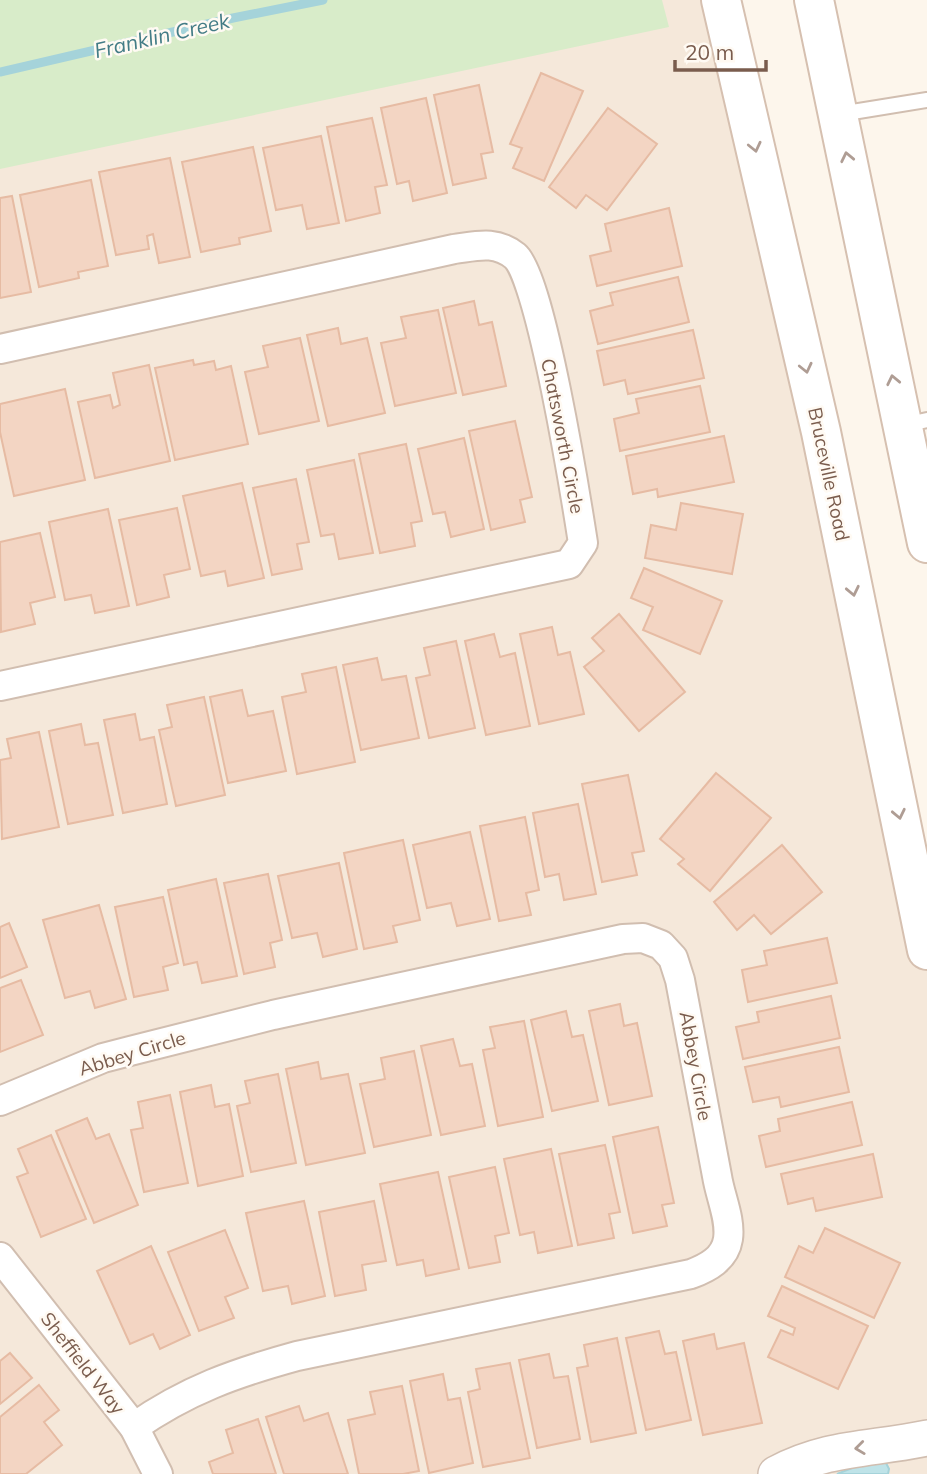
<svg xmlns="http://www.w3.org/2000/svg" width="927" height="1474" font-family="Mulish,sans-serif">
  <rect width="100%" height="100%" fill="#fdf6ec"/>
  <path fill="#f5e8da" d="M0,0H721L927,950V1474H0Z"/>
  <path fill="#d8ecc9" d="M0,0H662L669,27L0,169Z"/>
  <path fill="#bfe3e8" stroke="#a5d3da" stroke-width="2" d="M885,1461L889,1469L888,1474H837L852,1468V1466Z"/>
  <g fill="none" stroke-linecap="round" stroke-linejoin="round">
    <path stroke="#a5d3da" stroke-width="9" d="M0,72L233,18L323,0"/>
  </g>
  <g fill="#f3d5c3" stroke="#e6bba3" stroke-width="2">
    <path d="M541,73L583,91L544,181L513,168L522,148L510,144Z"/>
    <path d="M479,85L493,152L481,154L486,178L453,185L434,95Z"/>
    <path d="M426,98L447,193L413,201L409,181L397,184L381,108Z"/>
    <path d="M608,108L657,144L607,210L586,195L576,208L549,187Z"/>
    <path d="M372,118L387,185L375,187L380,213L346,221L327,127Z"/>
    <path d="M321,136L339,223L307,229L302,205L276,210L263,148Z"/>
    <path d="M253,147L271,231L239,238L240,244L201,252L182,162Z"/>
    <path d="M170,158L190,257L159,263L153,234L147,236L149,249L116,255L99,172Z"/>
    <path d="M91,180L108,266L78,272L79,278L39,287L20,195Z"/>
    <path d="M12,196L31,292L0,298V198Z"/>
    <path d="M669,208L682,266L597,286L590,256L611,251L605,224Z"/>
    <path d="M678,277L689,322L598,344L590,311L613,305L610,293Z"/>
    <path d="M474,301L479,325L492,322L506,386L463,395L443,308Z"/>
    <path d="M438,310L456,393L395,406L381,343L406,338L401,317Z"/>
    <path d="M338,328L341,344L367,338L385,413L328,426L307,335Z"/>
    <path d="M693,330L704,378L628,394L625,380L604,385L597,351Z"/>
    <path d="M300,338L319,421L259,434L245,372L268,367L263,346Z"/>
    <path d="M193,360L194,365L214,361L216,370L231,366L248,444L175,460L155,368Z"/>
    <path d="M149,365L170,461L95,478L78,402L110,395L113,408L120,405L113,373Z"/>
    <path d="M700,386L710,432L620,451L614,419L639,413L636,399Z"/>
    <path d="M65,389L85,480L14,496L0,432V404Z"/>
    <path d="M515,421L532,497L520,500L525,522L491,530L469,431Z"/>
    <path d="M724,436L734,482L658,497L657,489L633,494L626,456Z"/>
    <path d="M464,438L484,529L451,537L445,512L433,514L418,449Z"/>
    <path d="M406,444L422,521L411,523L415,546L380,553L359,454Z"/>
    <path d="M354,460L373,553L339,559L334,534L321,536L307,470Z"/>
    <path d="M296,479L309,542L297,544L302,569L272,575L253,488Z"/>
    <path d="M242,483L264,578L228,586L225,571L201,576L183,496Z"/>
    <path d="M681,503L743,514L732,574L645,558L651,525L676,530Z"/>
    <path d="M177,508L190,569L164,575L169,597L137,605L119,520Z"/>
    <path d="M108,509L129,606L95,613L91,595L65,600L49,522Z"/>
    <path d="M40,533L55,597L30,603L35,624L1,632L0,542Z"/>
    <path d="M644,568L722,601L700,654L643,630L653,607L631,598Z"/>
    <path d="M619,614L685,692L639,731L584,667L604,651L592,638Z"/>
    <path d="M552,627L558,655L570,652L584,714L539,724L520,634Z"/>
    <path d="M494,634L500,657L515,653L530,726L486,735L465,641Z"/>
    <path d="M456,641L475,728L429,738L416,678L430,675L424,648Z"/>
    <path d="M377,658L382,680L406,676L419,738L361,750L343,665Z"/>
    <path d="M336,667L355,762L297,774L282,697L306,692L302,674Z"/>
    <path d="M242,690L248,716L273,711L286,771L228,783L210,697Z"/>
    <path d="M204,697L225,795L176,806L159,730L172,727L167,705Z"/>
    <path d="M135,714L140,740L154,737L167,804L123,813L104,720Z"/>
    <path d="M81,724L85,745L98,743L113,815L68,824L49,731Z"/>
    <path d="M39,732L59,827L2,839L0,760L11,758L7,739Z"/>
    <path d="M716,773L771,818L710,891L678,864L684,859L660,839Z"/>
    <path d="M628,775L644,851L632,853L637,875L602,882L582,784Z"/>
    <path d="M578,804L596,894L564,900L559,874L545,877L533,813Z"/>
    <path d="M525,817L539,890L526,893L531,915L499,921L480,826Z"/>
    <path d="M470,832L490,919L457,926L451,903L427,908L413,845Z"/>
    <path d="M403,840L420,920L393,926L397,942L364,949L344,853Z"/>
    <path d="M782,845L822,892L771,934L754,915L737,930L714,902Z"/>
    <path d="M339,863L357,949L323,957L317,933L292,938L278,876Z"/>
    <path d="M268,874L282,940L270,943L275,967L244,974L224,883Z"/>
    <path d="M216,879L237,976L202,983L197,962L184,965L168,890Z"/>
    <path d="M163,897L178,963L163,967L168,990L134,997L115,907Z"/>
    <path d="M99,905L126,999L95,1008L90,991L65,998L43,920Z"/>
    <path d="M9,923L27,967L0,978V927Z"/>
    <path d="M827,938L837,983L748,1002L742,970L767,965L764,951Z"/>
    <path d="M21,980L43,1035L0,1052V988Z"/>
    <path d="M831,996L840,1038L743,1059L736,1027L759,1022L757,1012Z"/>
    <path d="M620,1004L624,1026L637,1023L652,1096L609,1105L589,1011Z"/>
    <path d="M566,1011L572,1037L583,1035L598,1101L552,1111L531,1020Z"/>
    <path d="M524,1021L543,1117L498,1126L483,1050L495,1048L490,1027Z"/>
    <path d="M453,1039L460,1066L472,1064L485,1126L441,1135L421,1046Z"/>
    <path d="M839,1047L849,1092L781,1107L779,1097L753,1102L745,1067Z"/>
    <path d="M414,1051L431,1135L374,1147L360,1084L385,1079L381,1058Z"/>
    <path d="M318,1062L321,1079L348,1074L365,1153L306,1165L286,1069Z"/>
    <path d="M278,1074L296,1163L251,1172L237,1106L250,1103L245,1081Z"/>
    <path d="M211,1085L215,1107L229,1104L243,1176L198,1186L180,1092Z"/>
    <path d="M170,1095L188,1183L144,1192L131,1130L143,1128L138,1102Z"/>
    <path d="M852,1102L862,1145L766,1167L759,1136L780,1131L778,1119Z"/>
    <path d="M87,1118L96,1139L109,1134L138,1205L94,1223L56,1131Z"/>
    <path d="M658,1127L674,1203L662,1205L667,1226L633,1233L613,1137Z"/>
    <path d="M51,1135L86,1219L41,1237L17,1177L28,1173L18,1149Z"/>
    <path d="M605,1145L620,1212L609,1214L614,1238L578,1245L559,1154Z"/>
    <path d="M551,1149L572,1246L538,1253L534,1232L520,1235L504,1159Z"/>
    <path d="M873,1154L882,1197L816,1211L813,1198L788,1204L781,1174Z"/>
    <path d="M495,1167L509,1233L495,1236L500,1262L469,1268L449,1177Z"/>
    <path d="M438,1172L459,1269L426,1276L423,1260L397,1265L380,1184Z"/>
    <path d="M304,1201L325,1296L292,1304L288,1286L263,1291L246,1213Z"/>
    <path d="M374,1201L386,1261L362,1265L366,1290L335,1296L319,1212Z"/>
    <path d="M825,1228L900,1263L874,1318L785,1277L799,1246L813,1253Z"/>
    <path d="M225,1230L248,1288L225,1297L234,1318L199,1331L168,1252Z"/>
    <path d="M151,1246L190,1335L160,1349L153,1334L130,1344L97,1271Z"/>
    <path d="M782,1286L868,1326L838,1389L768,1357L781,1330L793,1335L795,1328L768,1316Z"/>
    <path d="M659,1331L665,1354L676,1352L691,1420L646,1430L626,1338Z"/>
    <path d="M714,1334L717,1349L744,1343L762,1423L703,1435L683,1341Z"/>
    <path d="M617,1338L636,1433L591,1442L577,1368L588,1366L584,1345Z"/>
    <path d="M10,1353L32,1378L0,1404V1361Z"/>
    <path d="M549,1354L554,1378L568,1376L580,1439L537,1448L519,1360Z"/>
    <path d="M510,1363L530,1458L483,1467L468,1392L480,1389L476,1369Z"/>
    <path d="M443,1374L448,1400L460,1398L473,1463L429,1473L410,1381Z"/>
    <path d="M39,1385L59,1410L44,1422L62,1445L26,1474H0V1417Z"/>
    <path d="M402,1386L419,1471L403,1474H359L348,1420L375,1414L370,1392Z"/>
    <path d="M299,1406L304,1421L328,1413L348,1474H284L266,1417Z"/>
    <path d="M258,1419L276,1474H213L209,1462L233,1453L226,1430Z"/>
  </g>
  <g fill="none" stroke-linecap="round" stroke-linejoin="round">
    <g stroke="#d1beb0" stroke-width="18">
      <g id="service">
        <path d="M840,114L927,100"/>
        <path d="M904,425L927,420"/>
      </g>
    </g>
    <g stroke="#d1beb0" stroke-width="32">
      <g id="minor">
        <path d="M0,349L454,249C477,246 495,240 515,256C541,278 576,498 583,543L569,564L0,686"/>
        <path d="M0,1101L103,1058L130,1051L273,1015L623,939L643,938L661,945L673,958L680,980C692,1045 705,1110 717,1176C720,1196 731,1219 728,1239C725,1259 707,1268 691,1274L297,1356C235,1373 187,1390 134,1427"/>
        <path d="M0,1257L134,1427L158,1474"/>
      </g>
    </g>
    <g stroke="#d1beb0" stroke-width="38">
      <path id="tertiary" d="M776,1474C829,1446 871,1450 927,1438"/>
    </g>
    <g stroke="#d6c0b0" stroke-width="42">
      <g id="secondary">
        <path d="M721,0L821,432L927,950"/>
        <path d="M814,0L927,543"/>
      </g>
    </g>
    <use href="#service" stroke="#fff" stroke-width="14"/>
    <use href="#minor" stroke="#fff" stroke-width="28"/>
    <use href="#tertiary" stroke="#fff" stroke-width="35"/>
    <use href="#secondary" stroke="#fff" stroke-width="38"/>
  </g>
  <defs><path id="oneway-chevron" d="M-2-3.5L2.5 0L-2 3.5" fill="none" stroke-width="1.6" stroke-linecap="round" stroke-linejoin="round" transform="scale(1.75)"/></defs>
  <g stroke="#af9d94">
    <use href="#oneway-chevron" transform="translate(755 147) rotate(77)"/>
    <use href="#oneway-chevron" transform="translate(847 157) rotate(-102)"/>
    <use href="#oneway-chevron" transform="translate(806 368) rotate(77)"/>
    <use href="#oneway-chevron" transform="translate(893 380) rotate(-102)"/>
    <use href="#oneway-chevron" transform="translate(853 591) rotate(78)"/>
    <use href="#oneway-chevron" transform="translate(899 814) rotate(78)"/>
    <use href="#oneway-chevron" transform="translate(860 1448) rotate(173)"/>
  </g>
  <g text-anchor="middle" stroke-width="5" stroke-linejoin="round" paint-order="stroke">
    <g font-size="19" fill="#7a5c4d" stroke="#fffaf3">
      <text transform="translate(563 436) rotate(79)" y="7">Chatsworth Circle</text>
      <text transform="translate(829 474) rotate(78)" y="7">Bruceville Road</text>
      <text transform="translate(132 1053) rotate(-17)" y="7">Abbey Circle</text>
      <text transform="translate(696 1066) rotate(80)" y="7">Abbey Circle</text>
      <text transform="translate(83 1363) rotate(52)" y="7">Sheffield Way</text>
    </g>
    <g font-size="21" font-style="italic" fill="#437c86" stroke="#fffaf3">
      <text transform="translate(162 36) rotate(-13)" y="7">Franklin Creek</text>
    </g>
  </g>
  <path d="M675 60v10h91v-10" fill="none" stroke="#7a5c4d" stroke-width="3.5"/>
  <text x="685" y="60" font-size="21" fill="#7a5c4d" stroke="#fffaf3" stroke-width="5" paint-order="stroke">20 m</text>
</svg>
